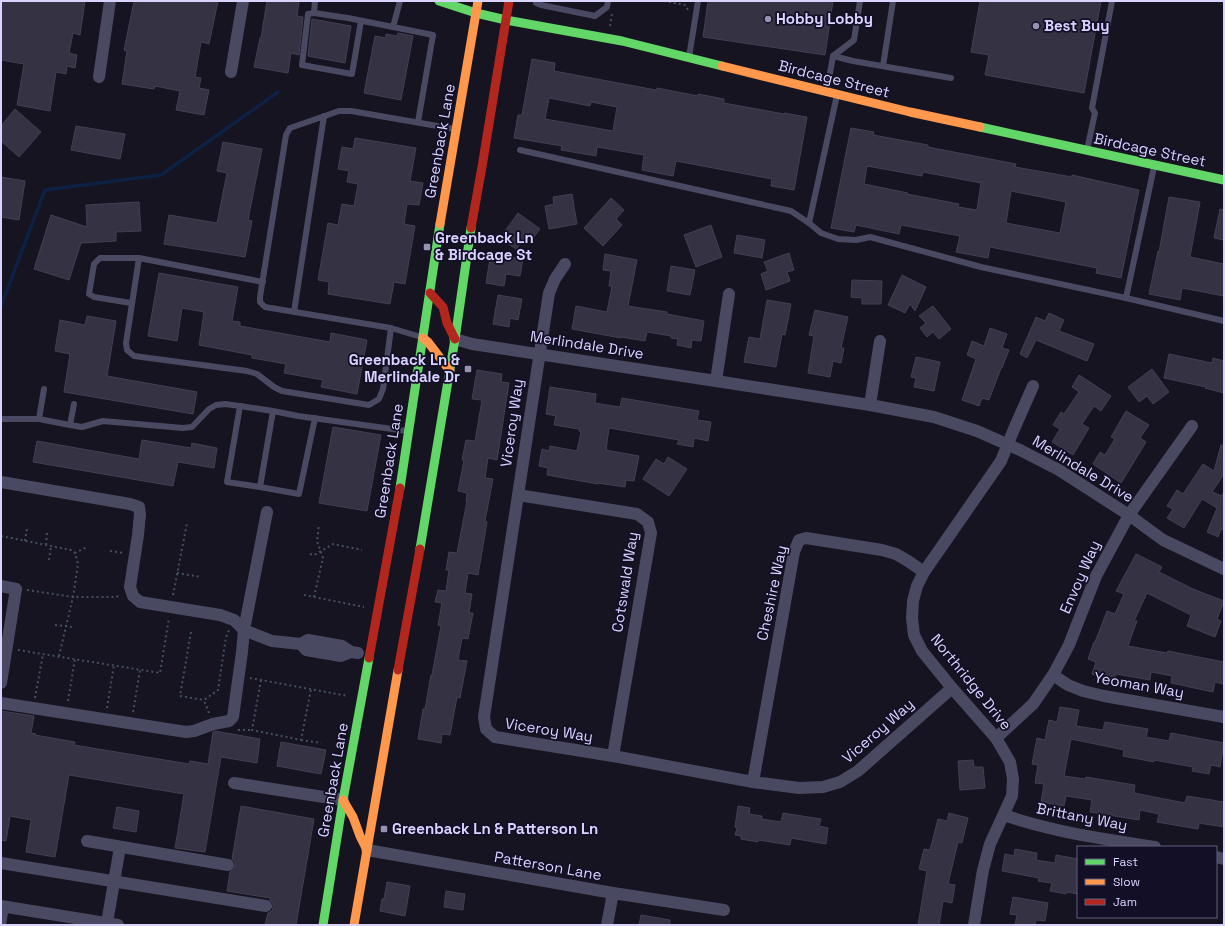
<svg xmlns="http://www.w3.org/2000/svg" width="1225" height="926" font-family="'Space Grotesk',sans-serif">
  <rect width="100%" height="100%" fill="#161421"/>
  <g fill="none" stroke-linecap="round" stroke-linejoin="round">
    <path stroke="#0d2144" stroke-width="3.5" d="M1,306L45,190L161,175L278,92"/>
  </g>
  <g fill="#343243" stroke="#433f54" fill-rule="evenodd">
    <path d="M1,1H85L80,35L73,33L69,53L77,55L75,68L67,66L66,74L56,72L50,111L17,105L24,64L1,60Z"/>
    <path d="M134,1H218L209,44L201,42L195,77L201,78L199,88L209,90L204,115L176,110L180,91L155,86L154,89L122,84L127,51L124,50Z"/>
    <path d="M267,1H299L297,16L303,17L299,55L291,53L288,73L254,67L260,38H261Z"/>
    <path d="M708,1H833L825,55L703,37Z"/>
    <path d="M980,1H1101L1084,93L985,75L989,55L971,52Z"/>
    <path d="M312,19L351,26L345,63L308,56Z"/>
    <path d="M398,33L413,36L401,100L364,93L375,36L386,38V34L397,36Z"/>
    <path d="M532,59L555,63L554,71L656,90L657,88L698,96V94L724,99V103L784,114V113L807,117L794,190L771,186L772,179L676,161L673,176L642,170L644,155L597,147L596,156L561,150L562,146L514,138L518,115H522ZM549,98L590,106L591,102L617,107L613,131L545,119Z"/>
    <path d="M15,109L41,132L19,157L1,141V126Z"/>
    <path d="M76,126L125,134L120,159L71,150Z"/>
    <path d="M851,128L874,132L873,135L928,145V147L1016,164L1015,167L1072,177V175L1139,190L1121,278L1096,273L1097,268L990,247L988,258L956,252L960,236L901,225L899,234L856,225L854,232L831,228ZM867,166L922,176L923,172L981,183L977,210L958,207L959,204L907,194L908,193L864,184ZM1011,191L1066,202L1060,233L1006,223Z"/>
    <path d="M355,138L416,148L410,181L423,183L419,205L407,204L404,224L415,226L405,284L394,282L390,304L328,294L329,282L318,280L328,223L338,225L342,204L354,206L358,184L347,182L349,171L338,169L342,147L353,149Z"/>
    <path d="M223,142L262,149L248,220L252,221L245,257L164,244L169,215L217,223L227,173L217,171Z"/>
    <path d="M1,177L25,181L19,220L1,217Z"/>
    <path d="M572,194L577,224L549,229L545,206L554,204L553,197Z"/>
    <path d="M1169,197L1200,202L1190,257L1224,264V296L1182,288L1180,300L1149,294L1158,251L1159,252Z"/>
    <path d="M611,198L624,210L616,219L622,225L603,246L584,228Z"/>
    <path d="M139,202L141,231L116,232V241L81,243L69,280L34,269L51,215L87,227L86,205Z"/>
    <path d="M1220,209L1224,210V240L1214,238Z"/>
    <path d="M518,213L540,229L533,238H529L526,236L516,249L500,238Z"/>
    <path d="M711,225L722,257L696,267L684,235Z"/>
    <path d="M737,235L765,240L762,258L734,253Z"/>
    <path d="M491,253L523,259L520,276L506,274L504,286L486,283Z"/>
    <path d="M789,253L794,270L787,272L790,281L766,290L761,274L768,271L764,262Z"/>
    <path d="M605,254L637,260L628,306L667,312V314L704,321L701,341L692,340L691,348L677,345L678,339L671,338V336L647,332L645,341L621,337V338L572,329L576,306L607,312L612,286H609L611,271L603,270Z"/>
    <path d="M671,266L695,270L690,295L667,291Z"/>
    <path d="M159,273L238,287L232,321L240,322V326L330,342L331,333L367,340L357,394L321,387L323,380L284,373L286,364L252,358V355L199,345L204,312L182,308L177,341L148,336Z"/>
    <path d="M902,275L926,287L915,311L910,304L905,313L888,305Z"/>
    <path d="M852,280L882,281L881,304H862V298L851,297Z"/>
    <path d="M498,295L522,299L518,320L510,318L509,327L493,324Z"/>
    <path d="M767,300L791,304L785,335L782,334L776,367L744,362L749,337L760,339Z"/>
    <path d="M933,306L951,329L939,339L933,332L927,337L920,328L926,323L919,316Z"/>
    <path d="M815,310L848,317L841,348H844L841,363L833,361L830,377L808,373L814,336L809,335Z"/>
    <path d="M1049,313L1064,320L1059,331L1094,344L1087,361L1036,340L1027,358L1020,354L1036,317L1045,321Z"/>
    <path d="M87,316L116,321L107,376L197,392L193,414L64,392L70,354L55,351L60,320L85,325Z"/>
    <path d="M990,328L1007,334L1002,348L1009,350L1002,368H1001L989,400L982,398L979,406L962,400L976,359L967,355L972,341L984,346Z"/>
    <path d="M1169,354L1212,363L1213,358L1224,361V393L1205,388L1206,387L1164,378Z"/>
    <path d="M916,357L940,362L934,391L914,387L916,378L911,377Z"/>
    <path d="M1152,369L1169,392L1153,404L1147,396L1139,402L1128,387Z"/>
    <path d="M477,370L502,374L501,382L509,383L497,460L488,458L485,478L493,479L485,521L487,522L478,575L468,573L465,593L472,594L469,613H473L468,639L462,638L458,660L467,661L460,698L457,697L450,735L442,734L441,743L418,739L423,709H425L431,675H432L441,626L438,625L442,603L435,602L438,590L446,591L449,570H446L449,552L457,553L467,501H466L467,493L458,491L464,460H462L466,440L475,441L482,400L472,399Z"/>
    <path d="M1079,375L1111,396L1101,411L1094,406L1082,424L1089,428L1073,455L1052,442L1060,429L1053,425L1061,412L1064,414L1079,392L1072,387Z"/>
    <path d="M550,387L596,394L595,403L620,407L622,398L699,411L697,420L711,422L708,441L694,438L693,447L677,444L679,440L609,428L606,450L639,456L634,481L626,480L625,487L598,483V484L547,475L548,468L539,466L542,449L549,451L550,446L577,451L581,432L579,431V429L554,425L556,416L546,414Z"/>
    <path d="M1126,411L1149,425L1140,438L1146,442L1121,483L1093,464L1100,452L1105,455L1115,439L1111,437Z"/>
    <path d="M333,427L381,435L367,511L319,503Z"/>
    <path d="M142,440L191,448L192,443L217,448L214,468L178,462L173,486L33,462L37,441L139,459Z"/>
    <path d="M1221,445H1224V474L1212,492L1222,496L1224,491V530L1221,529L1218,537L1207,532L1217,508L1202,499L1184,528L1167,518L1173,509L1167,506L1177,490L1183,494L1203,464L1214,471Z"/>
    <path d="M668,457L687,469L669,496L643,479L656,459L664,464Z"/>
    <path d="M1136,554L1162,567L1159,572L1193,589L1224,601L1217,619L1221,621L1215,637L1187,626L1191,615L1147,593L1134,621H1137L1128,646L1167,653L1168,651L1224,662L1223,684L1215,682L1213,692L1171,683L1172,676L1151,672L1150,680L1116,674L1113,681L1092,674L1096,662L1088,659L1094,642H1095L1107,611L1115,614L1124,594L1116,591Z"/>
    <path d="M1060,707L1079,710L1076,726L1103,730L1105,722L1148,729L1146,737L1169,741L1171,733L1224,743L1220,767L1211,765L1209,774L1192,771L1193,767L1154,760V762L1123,756L1124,750L1071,739L1064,776L1085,779L1086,777L1135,785L1134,793L1185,803L1187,796L1224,802V827L1199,823L1198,829L1157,822L1159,814L1140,810L1139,820L1090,812L1092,800L1066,796L1064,806L1041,802L1044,784L1035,783L1038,765L1032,764L1037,738L1045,740L1049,720L1057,722Z"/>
    <path d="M1,711L34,716L31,733L36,734L35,735L75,742L74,745L189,764L190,761L208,764L213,732L215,731L260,739L257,763L221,757L205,852L175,848L184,794L69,775L55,857L26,852L31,820L10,816L6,841L1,840Z"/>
    <path d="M281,742L326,750L321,774L277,766Z"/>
    <path d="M973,760L974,767H983L985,788L960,790L958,761Z"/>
    <path d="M241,806L314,819L296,925H265L268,913L272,911L273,908V904L270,900V898L227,891L230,872L233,870L235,866V862L232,859Z"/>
    <path d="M738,806L750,808L749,814L762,816V819L781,822L783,813L821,819L819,826L828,828L826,844L791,838L790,845L758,840V842L741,839V836L735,835L737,828L735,827Z"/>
    <path d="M117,807L139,811L136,832L113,828Z"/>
    <path d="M949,813L968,818L962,843L958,842L948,884L955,885L952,903L943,901L939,925H918L927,871L919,869L924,849L930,850L938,819L947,821Z"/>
    <path d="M1015,849L1037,853L1036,860L1055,863L1056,855L1078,859V894L1067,892L1066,894L1050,891L1052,883L1038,881L1039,878L1002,871L1005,854L1014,856Z"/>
    <path d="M387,882L410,886L405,916L380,911L382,899H384Z"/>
    <path d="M446,891L465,894L463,910L444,907Z"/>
    <path d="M1013,897L1048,903L1045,921L1036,920L1035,925H1015L1017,915L1010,914Z"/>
    <path d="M641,915L670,920V925H639Z"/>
  </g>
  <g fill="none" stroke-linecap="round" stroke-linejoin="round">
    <g stroke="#44505f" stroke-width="2" stroke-dasharray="2 3" stroke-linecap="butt">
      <path d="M664,1L685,5L688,10"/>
      <path d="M610,26L612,14"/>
      <path d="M1,536L71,550L75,553"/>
      <path d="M25,541L27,528"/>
      <path d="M46,545L47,533"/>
      <path d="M110,551L123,553"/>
      <path d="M310,554L314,555L333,544L362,550"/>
      <path d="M49,560L51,546"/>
      <path d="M177,573L201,577"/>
      <path d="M27,590L73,597H116L120,595"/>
      <path d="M173,595L187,523"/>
      <path d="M304,595L364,607"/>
      <path d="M314,597L323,558L317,541L319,525"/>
      <path d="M55,625L73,627"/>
      <path d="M191,632L180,696L204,700"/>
      <path d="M18,650L160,673L169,618"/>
      <path d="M59,656L73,597L78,564L75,553L87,547"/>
      <path d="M250,678L348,696"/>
      <path d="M261,680L252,730L301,740L311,689"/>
      <path d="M35,698L43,654"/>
      <path d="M68,701L75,659"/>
      <path d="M107,708L114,665"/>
      <path d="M133,712L140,670"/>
      <path d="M209,713L204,700L218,690L226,637L229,630"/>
      <path d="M238,730H251"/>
      <path d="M301,740L321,743"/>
    </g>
    <g stroke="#4a4962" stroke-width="6">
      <path d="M315,1L314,13L348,18L433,35L418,122"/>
      <path d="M536,1V3L541,5L595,16L607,7L608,1"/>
      <path d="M314,13L308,14L302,65L352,74L361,21"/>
      <path d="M393,27L400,1"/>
      <path d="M833,56L853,61L951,78"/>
      <path d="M689,57L698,1"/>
      <path d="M883,66L893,1"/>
      <path d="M827,90L833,56L854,40L860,1"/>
      <path d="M520,150L791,211L809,223L821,233L838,239L856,240L870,237L981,267L1126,298L1224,321"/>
      <path d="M1087,150L1095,113L1092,108L1112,1"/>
      <path d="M809,223L837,95"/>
      <path d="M139,258L126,343L127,350L134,356L247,371L257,374L274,387L282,391L369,405L379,399L383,389L391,328"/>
      <path d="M1126,298L1154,167"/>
      <path d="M131,303L94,297L89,294L94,264L100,258H139L263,282"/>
      <path d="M294,312L324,116"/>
      <path d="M421,337L391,328L265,307L260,302V297L286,135L290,128L339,111H351L455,129"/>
      <path d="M44,389L39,419L70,425L82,427L103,421L183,428L192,427L209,409L216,405L225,404L240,406"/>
      <path d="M273,411L240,406L227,482L260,487L273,411L298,416L407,431"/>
      <path d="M1,419H39"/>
      <path d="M70,425L74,404"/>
      <path d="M260,487L299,494L315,418"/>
      <path d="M3,925L6,907"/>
    </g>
    <g stroke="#4a4962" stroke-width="12">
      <path d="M231,72L243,1"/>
      <path d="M99,77L110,1"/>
      <path d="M565,264L555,279L549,293L484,717L486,729L495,737L613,756L753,782L799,788L823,787L840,782L858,771L952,688"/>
      <path d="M455,339L472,344L716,381L870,405L934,417L977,431L1020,450L1059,470L1129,515L1163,540L1224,569"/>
      <path d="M716,381L729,294"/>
      <path d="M870,405L880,341"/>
      <path d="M1,482L130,504L139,507L140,514L138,535L130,587L133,596L140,602L220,615L234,620L244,630L272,641L301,644L308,640L342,646L351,652"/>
      <path d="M518,495L637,514L648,522L651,533L613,756"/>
      <path d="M1,586L16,589L1,683"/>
      <path d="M301,644L306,650L341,656L351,652L358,653"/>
      <path d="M1053,675L1068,685L1083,691L1104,696L1224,717"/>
      <path d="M1,703L186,732L194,731L213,724L229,721L233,717L242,652L244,630L267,512"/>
      <path d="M996,738L1033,704L1053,675L1069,645L1096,576L1129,515L1192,426"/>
      <path d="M753,782L794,552L799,540L806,538L882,550L896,554L908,561L924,572"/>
      <path d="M234,783L343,800"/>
      <path d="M1004,815C1053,832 1104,839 1155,847"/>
      <path d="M87,841L228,865"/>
      <path d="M367,850L613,893L724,910"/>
      <path d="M1216,857L1224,859"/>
      <path d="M1,863L266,906"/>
      <path d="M1,906L118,925"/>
      <path d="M107,923L120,847"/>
      <path d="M607,925L613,893"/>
      <path d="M974,925L983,870L990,844L1012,796L1013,779L1010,762L996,738L952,688L922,651L914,635L912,618L913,601L917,586L924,572L1001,461L1014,429L1033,386"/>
    </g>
    <g stroke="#63d668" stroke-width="9">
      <path d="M439,1L476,13L506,20L622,41L722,66"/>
      <path d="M980,127L1224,180"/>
      <path d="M400,488L440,224"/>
      <path d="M420,549L455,339L471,228"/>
      <path d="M323,925L343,800L369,658"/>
    </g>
    <g stroke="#ff974d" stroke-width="9">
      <path d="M722,66L910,112L980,127"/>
      <path d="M440,224L478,1"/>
      <path d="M423,338L428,342L450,371"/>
      <path d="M343,800L353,817L360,836L367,850"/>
      <path d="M354,925L398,670"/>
    </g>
    <g stroke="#b3261e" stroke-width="9">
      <path d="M471,228L482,167L509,1"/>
      <path d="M430,293L443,307L447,323L455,339"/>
      <path d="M369,658L400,488"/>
      <path d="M398,670L420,549"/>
    </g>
  </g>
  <g fill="#9591b1" stroke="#130f26" stroke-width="1.5">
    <circle cx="768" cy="19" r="4"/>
    <circle cx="1036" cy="26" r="4"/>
    <rect x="423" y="243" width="8" height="8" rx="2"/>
    <rect x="464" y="365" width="8" height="8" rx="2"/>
    <rect x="380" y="825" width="8" height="8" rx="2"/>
  </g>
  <g text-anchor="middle" stroke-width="3.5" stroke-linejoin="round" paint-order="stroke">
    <g font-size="15" font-weight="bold" fill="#d9d4ff" stroke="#130f26" text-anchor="start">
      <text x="776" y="24">Hobby Lobby</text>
      <text x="1044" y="31">Best Buy</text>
      <text x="435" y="243">Greenback Ln<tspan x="435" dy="17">&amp; Birdcage St</tspan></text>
      <text x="460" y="365" text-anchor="end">Greenback Ln &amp;<tspan x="460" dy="17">Merlindale Dr</tspan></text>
      <text x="392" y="834">Greenback Ln &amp; Patterson Ln</text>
    </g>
    <g font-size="15" fill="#d9d4ff" stroke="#130f26">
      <text transform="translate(834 79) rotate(14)" y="5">Birdcage Street</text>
      <text transform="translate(440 141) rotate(-80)" y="5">Greenback Lane</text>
      <text transform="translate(1150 150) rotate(12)" y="5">Birdcage Street</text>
      <text transform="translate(587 345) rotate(9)" y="5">Merlindale Drive</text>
      <text transform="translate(512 423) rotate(-82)" y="5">Viceroy Way</text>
      <text transform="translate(389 461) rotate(-81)" y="5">Greenback Lane</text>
      <text transform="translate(1083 469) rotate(31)" y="5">Merlindale Drive</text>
      <text transform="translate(1080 577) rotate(-66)" y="5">Envoy Way</text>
      <text transform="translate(625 582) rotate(-81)" y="5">Cotswald Way</text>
      <text transform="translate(772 593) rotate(-78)" y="5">Cheshire Way</text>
      <text transform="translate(971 682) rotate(51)" y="5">Northridge Drive</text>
      <text transform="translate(1139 685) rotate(10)" y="5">Yeoman Way</text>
      <text transform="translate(549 730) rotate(9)" y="5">Viceroy Way</text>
      <text transform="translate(878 731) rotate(-41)" y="5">Viceroy Way</text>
      <text transform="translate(333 780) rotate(-80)" y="5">Greenback Lane</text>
      <text transform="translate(1082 817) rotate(11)" y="5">Brittany Way</text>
      <text transform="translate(548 866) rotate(10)" y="5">Patterson Lane</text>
    </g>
  </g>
  <rect width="1225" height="926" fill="none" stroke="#d9d4ff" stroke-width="4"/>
  <rect x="1077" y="846" width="140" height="72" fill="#130f26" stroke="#625e7d"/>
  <rect x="1085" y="859" width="20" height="6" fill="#63d668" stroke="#625e7d"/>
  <text x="1113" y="866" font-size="12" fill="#d9d4ff">Fast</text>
  <rect x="1085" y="879" width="20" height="6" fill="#ff974d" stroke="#625e7d"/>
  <text x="1113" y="886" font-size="12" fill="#d9d4ff">Slow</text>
  <rect x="1085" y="899" width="20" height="6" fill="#b3261e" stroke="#625e7d"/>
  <text x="1113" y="906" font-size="12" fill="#d9d4ff">Jam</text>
</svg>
